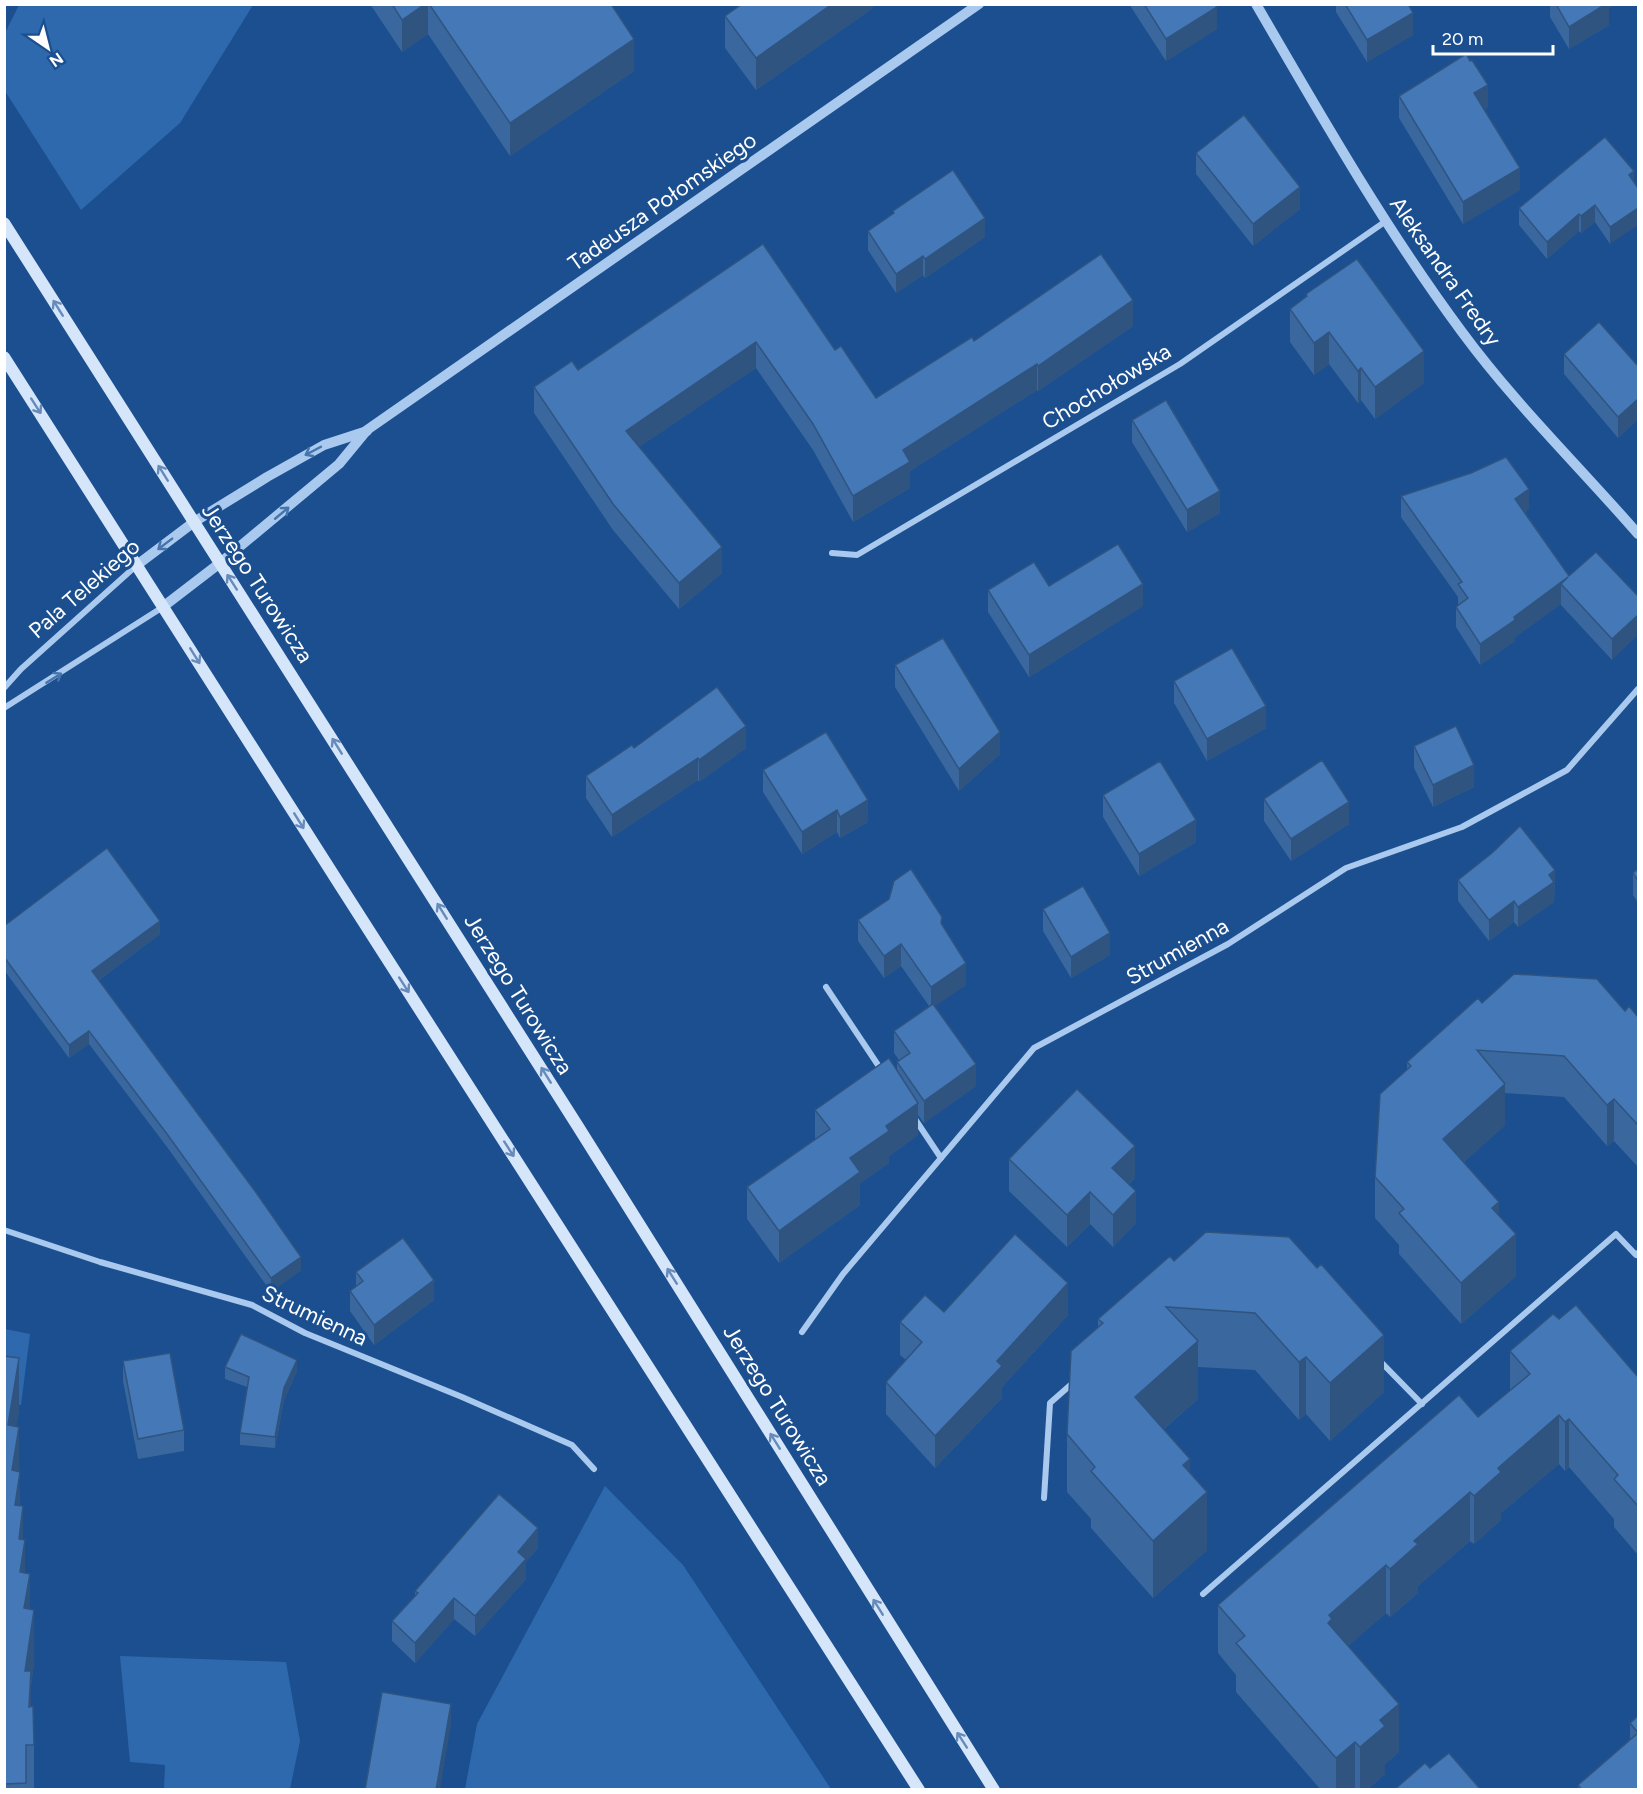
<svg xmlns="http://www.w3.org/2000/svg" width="1643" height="1794" font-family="Figtree,sans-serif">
  <rect width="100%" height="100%" fill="#1b4f8f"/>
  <g fill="#2e69ad">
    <path d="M19,5H253L180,123L81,210L5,91V33Z"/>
    <path d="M5,1329L30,1334L21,1405L5,1403Z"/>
    <path d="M605,1486L683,1565L831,1789H465L477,1724Z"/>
    <path d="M120,1656L286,1662L300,1741L290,1789H164L165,1765L130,1762Z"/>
  </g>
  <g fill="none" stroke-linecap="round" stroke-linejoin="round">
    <g stroke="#a9c9ee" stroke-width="6">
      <path d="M832,553L857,555L1180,364L1386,221"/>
      <path d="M4,688L21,669L137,565"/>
      <path d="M4,708L163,607"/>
      <path d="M826,987L882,1071"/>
      <path d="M915,1119L941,1158"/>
      <path d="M4,1230L100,1262L252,1305L305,1333L462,1397L572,1445L594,1469"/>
      <path d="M802,1332L843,1274L1034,1048L1228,944L1346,868L1462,827L1567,770L1638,689"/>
      <path d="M1378,1359L1422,1404"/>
      <path d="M1044,1498L1050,1403L1075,1381"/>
      <path d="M1203,1594L1616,1234L1636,1255L1638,1253"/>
    </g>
    <g stroke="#a9c9ee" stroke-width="10">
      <path d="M1256,4C1321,116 1385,228 1462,332C1515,404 1580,467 1638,534"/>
      <path d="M137,565L194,522L267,477L324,445L367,431"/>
      <path d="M164,606L220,563L339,464L367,430L979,4"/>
    </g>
    <g stroke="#d6e6fa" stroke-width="12">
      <path d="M4,223L577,1125L994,1790"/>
      <path d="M4,357L338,882L919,1790"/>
    </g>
  </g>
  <g fill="#3a679d">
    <path d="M370,4H611L634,71L510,156L428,34L402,52Z"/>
    <path d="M873,4V8L756,90L725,48V16Z"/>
    <path d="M1129,4H1215L1217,29L1166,61Z"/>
    <path d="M1336,4H1408L1413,35L1367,62L1336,12Z"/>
    <path d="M1550,4H1615L1609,8V25L1569,49L1550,17Z"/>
    <path d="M1470,61L1488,107L1484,109L1520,190L1463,224L1399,118V96Z"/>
    <path d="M1196,153L1300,209L1253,246L1196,174Z"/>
    <path d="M1634,171L1610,244L1595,222L1581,233L1579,231L1547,259L1519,225V208Z"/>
    <path d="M893,211L985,237L925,278L923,275L896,293L868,250V231L893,214Z"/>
    <path d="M763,244L835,350L876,398L974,341L1133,326L1038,391L1037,390L910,471V488L853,522L813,450L756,368L639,447L722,573L679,609L613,530L534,413V387L578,370Z"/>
    <path d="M1306,294L1424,383L1375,419L1361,400L1358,403L1329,364L1314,375L1290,342V309L1306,298Z"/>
    <path d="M1564,354L1638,366V419L1618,438L1564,374Z"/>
    <path d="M1132,420L1220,513L1187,532L1132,442Z"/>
    <path d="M1401,496L1529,509L1525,512L1569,576L1638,596L1612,660L1561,605V604L1515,637V641L1480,665L1456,627V607L1458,605V597L1401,517Z"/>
    <path d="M1049,586L1143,606L1029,677L988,612V590Z"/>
    <path d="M895,665L1000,754L959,791L895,687Z"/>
    <path d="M1174,681L1266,728L1207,761L1174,703Z"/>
    <path d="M1414,746L1474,787L1433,807L1414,768Z"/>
    <path d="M634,748H746L699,782L698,780L612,837L586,798V776Z"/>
    <path d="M763,770L868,822L840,838L837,832L802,854L763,792Z"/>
    <path d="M1103,795L1196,842L1139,876L1103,817Z"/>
    <path d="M1264,799L1349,824L1291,861L1264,821Z"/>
    <path d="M1638,869V903L1633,895V873Z"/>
    <path d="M1555,870L1554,902L1518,927L1514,922L1489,941L1458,901V880Z"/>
    <path d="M1043,909L1110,955L1071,978L1043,931Z"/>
    <path d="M858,920L942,924L966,985L934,1006L976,1086L924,1123L918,1115V1135L889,1156V1163L860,1183V1205L779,1263L747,1219V1187L815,1139V1110L897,1071V1062L899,1060L894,1053V1031L929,1006L901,966L884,978L858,941Z"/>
    <path d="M4,926L160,934L99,980L301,1270L271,1292L167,1147L89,1044L69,1058L4,970Z"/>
    <path d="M1482,1003L1625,1011L1638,1017V1167L1614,1141L1607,1146L1564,1097L1505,1093V1125L1464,1162L1499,1215L1516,1276L1461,1324L1399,1254V1245L1375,1218V1177L1407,1069V1062Z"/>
    <path d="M1009,1159L1135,1178L1129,1184L1136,1223L1113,1247L1090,1224L1067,1247L1009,1191Z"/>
    <path d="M1174,1261L1384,1392L1330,1441L1306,1414L1299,1420L1255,1370L1198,1367V1399L1164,1429L1190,1473L1207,1550L1153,1598L1091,1528V1519L1067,1492V1434L1098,1327V1319Z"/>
    <path d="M356,1272L434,1300L374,1345L350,1311V1291L356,1286Z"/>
    <path d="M944,1312L1068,1315L1002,1387V1398L935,1468L886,1414V1382L906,1360L900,1355V1322Z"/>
    <path d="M1559,1319L1638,1377V1555L1614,1527V1519L1569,1467L1565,1471L1559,1464L1501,1513V1520L1474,1544L1470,1541L1418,1586V1593L1390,1617L1386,1613L1348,1646L1399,1752L1385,1764V1774L1367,1790H1321L1236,1692V1675L1218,1653V1605L1478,1417L1510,1391V1351Z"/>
    <path d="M4,1356L19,1410L16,1426L20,1506L25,1573L34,1662L31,1686V1707L34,1745V1790H4Z"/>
    <path d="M123,1361L184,1430V1451L138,1459L123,1381Z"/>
    <path d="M225,1367L297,1371L284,1400L275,1448L240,1445V1433L247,1387L225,1379Z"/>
    <path d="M538,1548L526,1562V1579L475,1636L454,1619L415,1663L392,1641V1621L415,1596V1591Z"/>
    <path d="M1638,1716V1790H1578V1785L1630,1739V1723Z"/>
  </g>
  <g fill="#305480">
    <path d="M425,4H428V34L402,52V20Z"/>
    <path d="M832,4H873V8L756,90V58Z"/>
    <path d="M1598,4H1615L1609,8V25L1569,49V27Z"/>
    <path d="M1217,7V29L1166,61V39Z"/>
    <path d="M1413,13V35L1367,62V40Z"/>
    <path d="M634,39V71L510,156V123Z"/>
    <path d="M1488,85V107L1474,115V93Z"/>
    <path d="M1520,168V190L1463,224V202Z"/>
    <path d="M1634,171V188L1629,175Z"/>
    <path d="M1300,187V209L1253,246V224Z"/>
    <path d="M1595,205V222L1581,233V216Z"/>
    <path d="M1638,208V225L1610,244V227Z"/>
    <path d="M1579,214V231L1547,259V242Z"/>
    <path d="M985,218V237L925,278V259Z"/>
    <path d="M923,256V275L896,293V274Z"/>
    <path d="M1133,300V326L1038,391V366Z"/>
    <path d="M1329,332V364L1314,375V343Z"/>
    <path d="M756,342V368L626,456V431Z"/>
    <path d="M1424,351V383L1375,419V387Z"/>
    <path d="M1037,364V390L910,471V488L853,522V496L903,450Z"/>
    <path d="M1361,368V400L1358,403V371Z"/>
    <path d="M1638,399V419L1618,438V417Z"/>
    <path d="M1529,489V509L1515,519V499Z"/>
    <path d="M1220,491V513L1187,532V510Z"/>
    <path d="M722,547V573L679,609V583Z"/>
    <path d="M1568,577L1561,584V604L1515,637V641L1480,665V644L1514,617Z"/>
    <path d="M1143,584V606L1029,677V655Z"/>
    <path d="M1638,615V635L1612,660V639Z"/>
    <path d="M1266,706V728L1207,761V739Z"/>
    <path d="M746,726V748L699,782V760Z"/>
    <path d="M1000,732V754L959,791V769Z"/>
    <path d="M698,758V780L612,837V815Z"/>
    <path d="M1474,765V787L1433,807V785Z"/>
    <path d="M868,800V822L840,838V817Z"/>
    <path d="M1349,802V824L1291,861V839Z"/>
    <path d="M837,810V832L802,854V832Z"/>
    <path d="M1196,820V842L1139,876V854Z"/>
    <path d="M1555,870L1554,902L1518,927V907Z"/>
    <path d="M1514,901V922L1489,941V920Z"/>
    <path d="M160,921V934L92,985V971Z"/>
    <path d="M1110,933V955L1071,978V957Z"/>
    <path d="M901,944V966L884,978V956Z"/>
    <path d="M966,963V985L931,1009V987Z"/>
    <path d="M89,1031V1044L69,1058V1045Z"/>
    <path d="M976,1064V1086L924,1123V1101Z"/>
    <path d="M1505,1084V1125L1443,1181V1139Z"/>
    <path d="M1614,1099V1141L1607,1146V1105Z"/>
    <path d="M918,1103V1135L889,1156V1163L860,1183V1205L779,1263V1231L850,1158L886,1126Z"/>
    <path d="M1135,1146V1178L1112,1200V1168Z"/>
    <path d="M1136,1191V1223L1113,1247V1215Z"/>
    <path d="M1090,1192V1224L1067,1247V1215Z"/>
    <path d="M1499,1202V1243L1492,1208Z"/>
    <path d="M1516,1234V1276L1461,1324V1283Z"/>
    <path d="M301,1257V1270L271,1292V1278Z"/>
    <path d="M434,1280V1300L374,1345V1325Z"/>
    <path d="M1068,1283V1315L1002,1387V1398L935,1468V1436L997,1361Z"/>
    <path d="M1384,1335V1392L1330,1441V1383Z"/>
    <path d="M1198,1341V1399L1135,1454V1397Z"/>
    <path d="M1306,1357V1414L1299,1420V1362Z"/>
    <path d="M19,1358V1410L8,1477V1425Z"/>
    <path d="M297,1360V1371L284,1400L275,1448V1437L284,1388Z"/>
    <path d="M1559,1415V1464L1501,1513V1520L1474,1544V1496L1498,1468Z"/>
    <path d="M1569,1419V1467L1565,1471V1422Z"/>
    <path d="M19,1427L20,1524L15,1557L12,1470Z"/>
    <path d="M1190,1459V1507L1207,1492V1550L1153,1598V1541L1183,1465Z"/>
    <path d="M1470,1492V1541L1418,1586V1593L1390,1617V1569L1414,1541Z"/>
    <path d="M23,1506V1554L25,1540V1592L20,1624L19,1539Z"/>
    <path d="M538,1528V1548L526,1562V1579L475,1636V1616L518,1552Z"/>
    <path d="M1386,1565V1613L1332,1660L1328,1623L1329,1615Z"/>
    <path d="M30,1574V1626L24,1608Z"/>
    <path d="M454,1598V1619L415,1663V1643Z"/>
    <path d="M34,1610V1662L31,1686V1723L25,1671Z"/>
    <path d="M451,1704V1725L440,1790H436Z"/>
    <path d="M1399,1704V1752L1385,1764V1774L1367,1790H1360V1747L1380,1720Z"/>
    <path d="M1355,1742V1790H1336V1758Z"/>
  </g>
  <g fill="#4478b7" stroke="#305480" stroke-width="1.5">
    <path d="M392,4H425L402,20Z"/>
    <path d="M429,4H611L634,39L510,123Z"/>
    <path d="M742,4H832L756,58L725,16Z"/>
    <path d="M1144,4H1215L1217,7L1166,39Z"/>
    <path d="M1345,4H1408L1413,13L1367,40Z"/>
    <path d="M1556,4H1606L1569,27Z"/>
    <path d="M1466,54L1470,61L1472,60L1488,85L1474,93L1520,168L1463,202L1399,96Z"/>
    <path d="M1244,115L1300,187L1253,224L1196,153Z"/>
    <path d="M1605,137L1634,171L1629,175L1638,188V208L1610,227L1595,205L1581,216L1579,214L1547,242L1519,208Z"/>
    <path d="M953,170L985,218L925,259L923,256L896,274L868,231L894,213L893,211Z"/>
    <path d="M763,244L835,350L841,346L876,398L972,337L974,341L1101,254L1133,300L1038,366L1037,364L903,450L910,462L853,496L813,424L756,342L626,431L722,547L679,583L613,504L534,387L572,361L578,370Z"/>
    <path d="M1357,259L1424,351L1375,387L1361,368L1358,371L1329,332L1314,343L1290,309L1307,296L1306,294Z"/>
    <path d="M1599,322L1638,366V399L1618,417L1564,354Z"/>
    <path d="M1166,400L1220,491L1187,510L1132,420Z"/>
    <path d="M1506,457L1529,489L1515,499L1569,576L1596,552L1638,596V615L1612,639L1561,584L1568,577L1514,617L1515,620L1480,644L1456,607L1468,598L1458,584L1462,582L1401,496L1471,473Z"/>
    <path d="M1118,544L1143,584L1029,655L988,590L1034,562L1049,586Z"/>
    <path d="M943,638L1000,732L959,769L895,665Z"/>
    <path d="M1232,648L1266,706L1207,739L1174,681Z"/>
    <path d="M717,687L746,726L699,760L698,758L612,815L586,776L632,745L634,748Z"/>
    <path d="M1456,726L1474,765L1433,785L1414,746Z"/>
    <path d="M826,732L868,800L840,817L837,810L802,832L763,770Z"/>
    <path d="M1322,760L1349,802L1291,839L1264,799Z"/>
    <path d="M1160,761L1196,820L1139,854L1103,795Z"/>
    <path d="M1520,826L1555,870L1549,875L1554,882L1518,907L1514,901L1489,920L1458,880L1492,853Z"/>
    <path d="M107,848L160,921L92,971L255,1191L301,1257L271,1278L167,1134L89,1031L69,1045L4,957V926Z"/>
    <path d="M911,869L942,917L941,923L966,963L931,987L901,944L884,956L858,920L889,899L894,881Z"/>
    <path d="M1638,869V881L1633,873Z"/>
    <path d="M1083,886L1110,933L1071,957L1043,909Z"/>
    <path d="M1514,974L1597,979L1625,1011L1629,1006L1638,1017V1125L1614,1099L1607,1105L1564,1056L1477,1050L1505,1084L1443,1139L1499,1202L1492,1208L1516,1234L1461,1283L1399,1213L1404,1209L1375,1177L1380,1094L1411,1066L1407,1062L1478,998L1482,1003Z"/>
    <path d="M933,1004L976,1064L924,1101L897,1062L910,1053L894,1031Z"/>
    <path d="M889,1058L918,1103L886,1126L889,1131L850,1158L860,1172L779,1231L747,1187L830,1129L815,1110Z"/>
    <path d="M1077,1089L1135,1146L1112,1168L1136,1191L1113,1215L1090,1192L1067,1215L1009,1159Z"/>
    <path d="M1206,1232L1289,1237L1317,1268L1321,1264L1384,1335L1330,1383L1306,1357L1299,1362L1255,1313L1166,1307L1198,1341L1135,1397L1190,1459L1183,1465L1207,1492L1153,1541L1091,1471L1095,1467L1067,1434L1071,1351L1103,1323L1098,1319L1170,1256L1174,1261Z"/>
    <path d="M1015,1234L1068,1283L997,1361L1002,1366L935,1436L886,1382L922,1342L900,1322L925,1295L944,1312Z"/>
    <path d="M403,1238L434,1280L374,1325L350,1291L363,1281L356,1272Z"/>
    <path d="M1576,1305L1638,1377V1506L1614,1479L1618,1475L1569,1419L1565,1422L1559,1415L1498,1468L1501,1472L1474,1496L1470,1492L1414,1541L1418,1544L1390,1569L1386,1565L1329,1615L1332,1619L1328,1623L1399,1704L1380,1720L1385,1726L1360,1747L1355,1742L1336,1758L1236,1643L1245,1636L1218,1605L1459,1395L1478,1417L1530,1374L1510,1351L1553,1314L1559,1319Z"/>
    <path d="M241,1334L297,1360L284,1388L275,1437L240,1433L249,1377L225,1367Z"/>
    <path d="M170,1353L184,1430L138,1439L123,1361Z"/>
    <path d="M4,1356L19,1358L8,1425L19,1427L12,1470L20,1472L15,1505L23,1506L19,1539L25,1540L20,1572L30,1574L24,1608L34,1610L25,1671H31L29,1707L33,1706L34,1745H26V1783L4,1784Z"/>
    <path d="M499,1494L538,1528L518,1552L526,1559L475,1616L454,1598L415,1643L392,1621L418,1593L415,1591Z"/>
    <path d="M382,1692L451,1704L436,1790H365Z"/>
    <path d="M1638,1716V1790H1582L1578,1785L1638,1733L1630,1723Z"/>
    <path d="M1449,1753L1481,1790H1394L1425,1763L1430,1768Z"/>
  </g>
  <defs><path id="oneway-shaft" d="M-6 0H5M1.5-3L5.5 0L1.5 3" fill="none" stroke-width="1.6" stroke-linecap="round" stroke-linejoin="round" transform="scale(1.5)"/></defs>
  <g stroke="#668bba">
    <use href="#oneway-shaft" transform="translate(58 308) rotate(-122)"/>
    <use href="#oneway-shaft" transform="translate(36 406) rotate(57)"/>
    <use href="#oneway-shaft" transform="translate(163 473) rotate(-122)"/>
    <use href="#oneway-shaft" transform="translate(232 582) rotate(-123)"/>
    <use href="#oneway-shaft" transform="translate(195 656) rotate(58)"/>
    <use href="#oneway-shaft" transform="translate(337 746) rotate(-122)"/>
    <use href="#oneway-shaft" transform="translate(299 821) rotate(58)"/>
    <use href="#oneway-shaft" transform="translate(442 911) rotate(-122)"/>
    <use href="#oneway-shaft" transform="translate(404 985) rotate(57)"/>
    <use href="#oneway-shaft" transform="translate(546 1075) rotate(-122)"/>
    <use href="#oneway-shaft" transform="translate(509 1149) rotate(57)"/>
    <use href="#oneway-shaft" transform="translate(672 1276) rotate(-122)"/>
    <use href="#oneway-shaft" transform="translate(775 1441) rotate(-122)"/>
    <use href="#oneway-shaft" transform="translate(878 1607) rotate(-122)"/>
    <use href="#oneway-shaft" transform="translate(962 1740) rotate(-123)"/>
  </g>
  <g stroke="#4674ac">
    <use href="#oneway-shaft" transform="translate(313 451) rotate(152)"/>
    <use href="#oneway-shaft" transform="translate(282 513) rotate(-40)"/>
    <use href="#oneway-shaft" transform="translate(165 544) rotate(143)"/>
    <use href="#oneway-shaft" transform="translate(54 678) rotate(-32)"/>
  </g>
  <g text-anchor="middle" stroke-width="6" stroke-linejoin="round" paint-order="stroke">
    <g font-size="22" fill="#fff" stroke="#1b4f8f">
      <text transform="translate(662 201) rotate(-35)" y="8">Tadeusza Połomskiego</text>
      <text transform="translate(1446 271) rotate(55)" y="8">Aleksandra Fredry</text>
      <text transform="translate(1106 386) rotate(-31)" y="8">Chochołowska</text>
      <text transform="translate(258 583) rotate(57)" y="8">Jerzego Turowicza</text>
      <text transform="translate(84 588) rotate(-41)" y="8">Pala Telekiego</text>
      <text transform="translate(1177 951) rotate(-29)" y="8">Strumienna</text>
      <text transform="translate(519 994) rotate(58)" y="8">Jerzego Turowicza</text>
      <text transform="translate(315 1315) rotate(25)" y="8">Strumienna</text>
      <text transform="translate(778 1405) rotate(58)" y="8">Jerzego Turowicza</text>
    </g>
  </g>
  <rect width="1643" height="1794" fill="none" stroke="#ffffff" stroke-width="12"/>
  <g transform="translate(48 48) rotate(145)" stroke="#1b4f8f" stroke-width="4.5" paint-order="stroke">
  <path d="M0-4.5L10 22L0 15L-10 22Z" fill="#ffffff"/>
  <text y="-9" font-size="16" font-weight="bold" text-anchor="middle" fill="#ffffff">N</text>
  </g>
  <path d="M1433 45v9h120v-9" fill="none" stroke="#ffffff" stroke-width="3"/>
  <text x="1442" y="45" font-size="18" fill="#ffffff" stroke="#1b4f8f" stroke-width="4.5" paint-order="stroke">20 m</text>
</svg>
